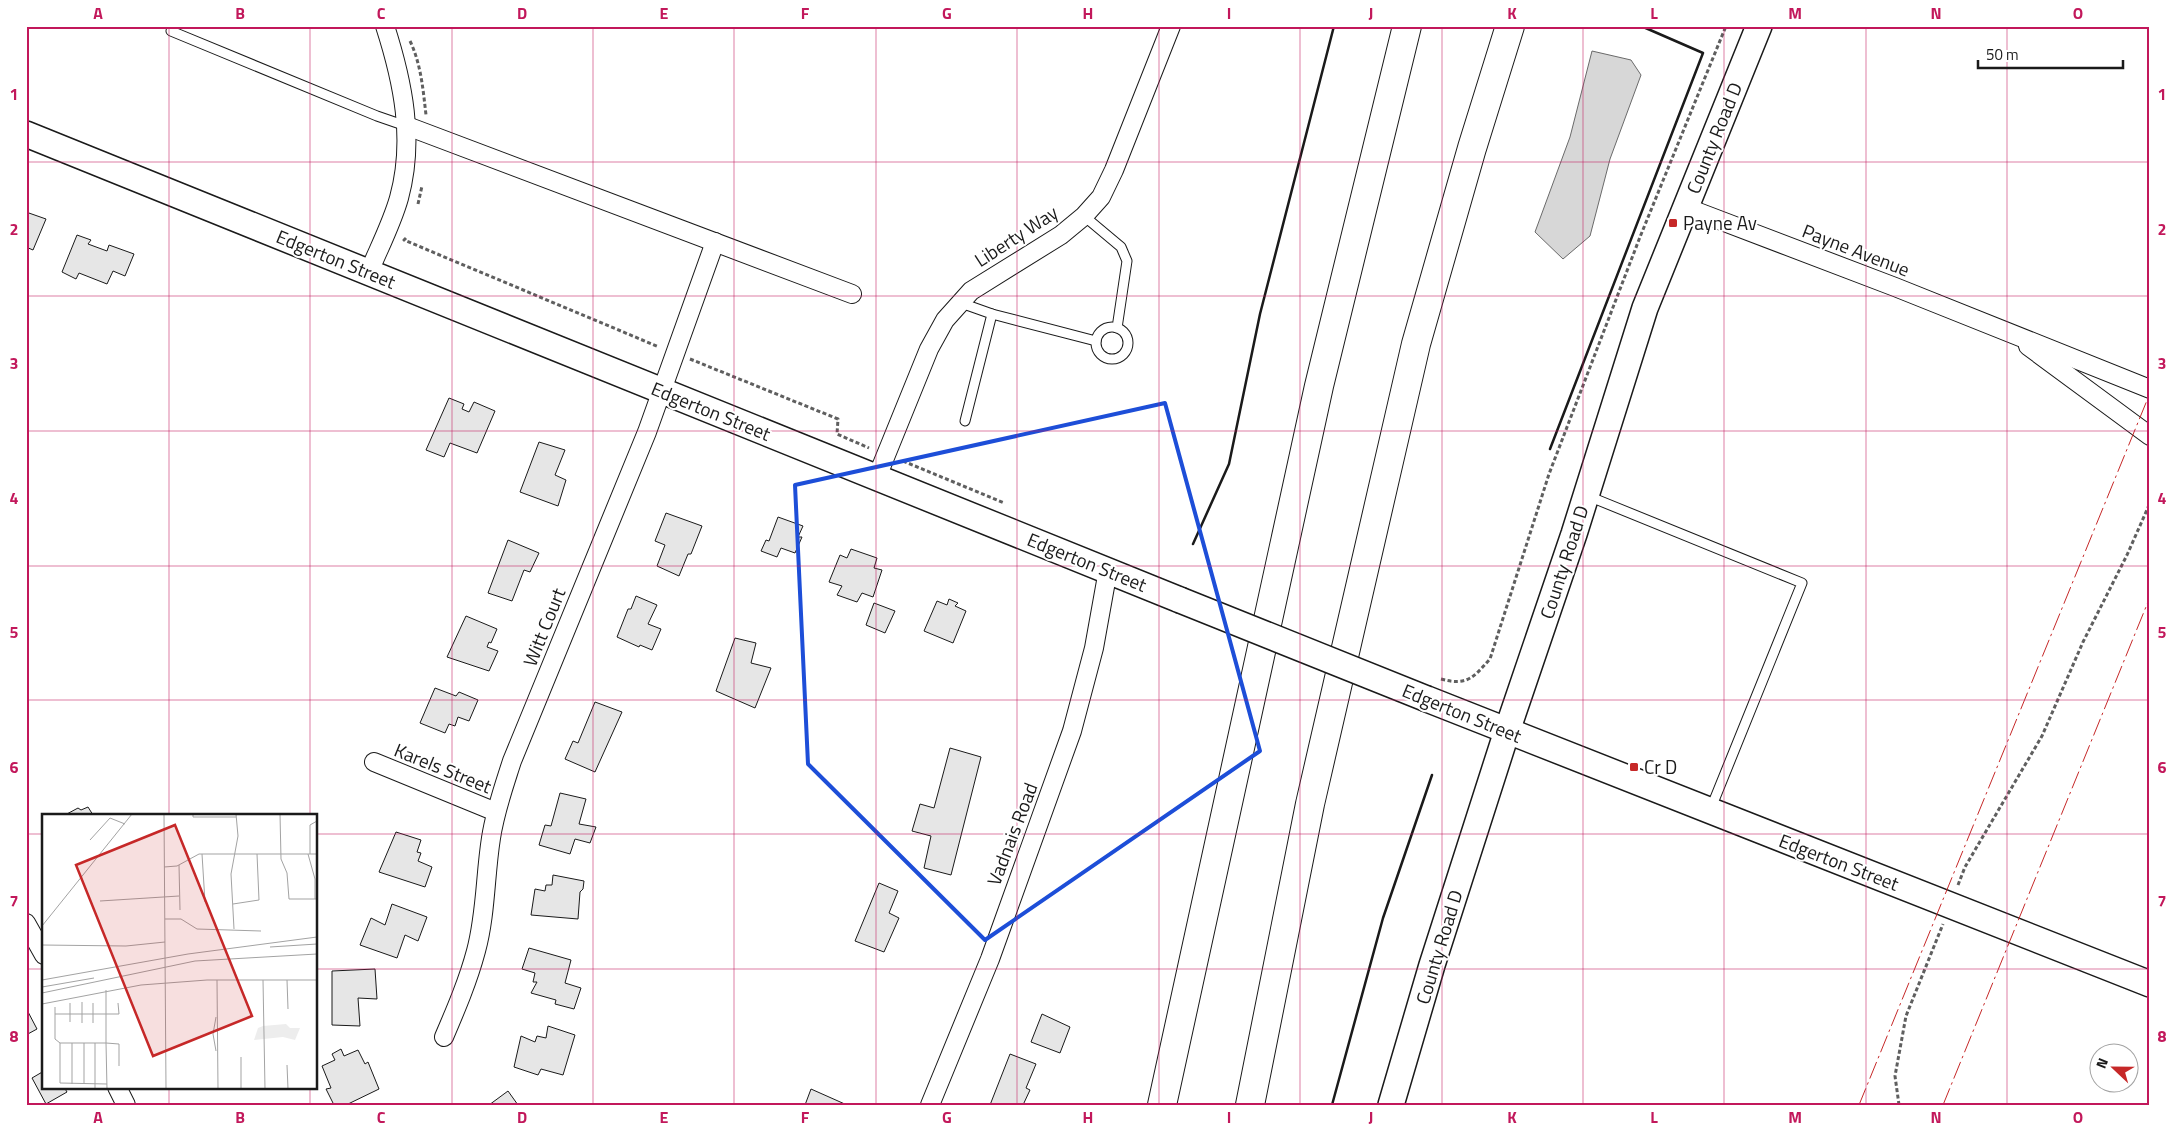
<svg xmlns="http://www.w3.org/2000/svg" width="2176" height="1131" font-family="'Titillium Web',sans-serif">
  <rect width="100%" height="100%" fill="#fff"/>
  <path fill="#d7d7d7" stroke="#6a6a6a" d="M1592,51L1631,60L1641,75L1610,159L1590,236L1563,259L1535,232L1570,137Z"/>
  <g fill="#e6e6e6" stroke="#1a1a1a">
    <path d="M26,212L46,219L33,250L26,247Z"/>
    <path d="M77,235L91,240L88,244L107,251L109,245L134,254L125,276L113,271L107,284L79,273L76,279L62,272Z"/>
    <path d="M449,398L464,404L462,409L469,412L474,402L495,411L477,453L450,443L444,457L426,450Z"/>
    <path d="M539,442L565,450L555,475L566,480L558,506L520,492Z"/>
    <path d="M666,513L702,526L691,554H688L679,576L657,566L665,545L655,541Z"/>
    <path d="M778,517L803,526L798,537H802L795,553L781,548L777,557L761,551L766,540L769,541Z"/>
    <path d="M508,540L539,553L530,572L524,570L512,601L488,593Z"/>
    <path d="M851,549L877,558L874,568L882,570L873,597L862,593L857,602L837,595L842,586L829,582L840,555L847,558Z"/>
    <path d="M636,596L657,605L648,624L661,629L652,650L640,645L639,647L617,637L628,609H631Z"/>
    <path d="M949,599L958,603L955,606L966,611L953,643L924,631L937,601L947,605Z"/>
    <path d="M874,603L895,611L885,633L866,625Z"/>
    <path d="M466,616L497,629L491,643L489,642L487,647L498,651L489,671L447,657Z"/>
    <path d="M735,638L756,643L751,663L771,668L755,708L716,691Z"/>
    <path d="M435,688L456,696L459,692L478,700L469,721L458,717L455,726L449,724L445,733L420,723Z"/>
    <path d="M595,702L622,712L595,772L565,759L573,741L578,743Z"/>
    <path d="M950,748L981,757L951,875L924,868L931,836L912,831L920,804L934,808Z"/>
    <path d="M560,793L586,799L579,824L596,827L590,843L575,839L570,854L539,845L545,825L551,826Z"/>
    <path d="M88,807L93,815H65L78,808L81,810Z"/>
    <path d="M396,832L421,840L417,852L421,853L418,861L432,867L425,887L379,872Z"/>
    <path d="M553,875L584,881L583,889L580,892L578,919L531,915L535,889L545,891L546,885H552Z"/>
    <path d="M879,883L898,891L889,913L899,918L884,952L855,941Z"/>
    <path d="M392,904L427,917L418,941L405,935L397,958L360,945L371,918L385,925Z"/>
    <path d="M529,948L571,960L565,983L581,988L574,1009L555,1004L556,1000L531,993L537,982H533L535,973L522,969Z"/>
    <path d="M375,969L377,999L358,998L360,1026L332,1025V971Z"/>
    <path d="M26,1008L37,1029L26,1035Z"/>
    <path d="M1042,1014L1070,1027L1060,1053L1031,1042Z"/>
    <path d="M548,1026L575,1035L563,1075L541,1069L538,1075L514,1067L521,1036L535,1042L537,1036L546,1038Z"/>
    <path d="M341,1049L344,1056L358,1050L365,1064L368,1062L379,1089L346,1105H334L326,1089L331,1088L322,1066L335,1060L332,1054Z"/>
    <path d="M1010,1054L1036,1064L1026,1088L1030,1090L1023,1105H990Z"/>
    <path d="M44,1071V1087H64L67,1092L46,1104L32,1078Z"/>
    <path d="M811,1089L847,1105H805Z"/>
    <path d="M508,1091L518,1105H489Z"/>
  </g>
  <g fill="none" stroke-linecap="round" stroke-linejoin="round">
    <g stroke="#1a1a1a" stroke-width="11">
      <g id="lane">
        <path d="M171,31L377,116L406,126"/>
        <path d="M1084,216L1121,247L1127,261L1117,328"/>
        <path d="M961,303L992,314L965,421"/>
        <path d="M992,314L1096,341"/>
        <circle cx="1112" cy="343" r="16"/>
        <path d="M1588,496L1802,583L1711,808"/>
      </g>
    </g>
    <g stroke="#1a1a1a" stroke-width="20">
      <g id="street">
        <path d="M407,126L852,294"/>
        <path d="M1685,207L1895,287L2150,389"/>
        <path d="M369,272C379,248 392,223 399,198C415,140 403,82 385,26"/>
        <path d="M2028,346L2150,436"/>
        <path d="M877,477L929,349L945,320L971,291L1061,235L1084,216L1101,197L1114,170L1171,26"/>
        <path d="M374,762L496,812"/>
        <path d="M26,923L44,955"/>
        <path d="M444,1037C456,1009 468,981 476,951C486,914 485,876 491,838C495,811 504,786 512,761L647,432L715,242"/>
        <path d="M117,1087L126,1105"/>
        <path d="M930,1105L990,959L1072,731L1094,648L1108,570"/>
      </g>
    </g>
    <g stroke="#1a1a1a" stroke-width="28">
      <g id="secondary">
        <path d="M26,134L1180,600"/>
        <path d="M1427,699L2150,984"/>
        <path d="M1391,1105L1432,965L1507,731L1574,534L1645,308L1759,26"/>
      </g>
    </g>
    <g stroke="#1a1a1a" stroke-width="30">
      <g id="highway">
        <path d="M1162,1105L1319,386L1407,26"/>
        <path d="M1250,1105L1310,804L1416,344L1472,148L1510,26"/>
      </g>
    </g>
    <g stroke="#5f5f5f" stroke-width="3" stroke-dasharray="4 2.5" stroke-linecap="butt">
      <path d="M410,41C421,64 423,89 426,115"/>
      <path d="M418,204L422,186"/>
      <path d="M406,238L404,240L659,347"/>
      <path d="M690,359L838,419L837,434L869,448"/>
      <path d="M903,461L1004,503"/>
      <path d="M1441,679C1467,686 1473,678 1490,659L1549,474L1640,237L1726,26"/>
      <path d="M1958,885L1965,867L2042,736L2083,642L2127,555L2150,503"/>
      <path d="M1899,1105L1895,1076L1906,1016L1943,924"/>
    </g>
    <use href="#lane" stroke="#fff" stroke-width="9"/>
    <use href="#street" stroke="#fff" stroke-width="18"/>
    <use href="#secondary" stroke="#fff" stroke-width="25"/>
    <use href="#highway" stroke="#fff" stroke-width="28"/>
    <g stroke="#1a1a1a" stroke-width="28" stroke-linecap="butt">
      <path id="secondary-bridge" d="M1180,600L1427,699"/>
    </g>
    <use href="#secondary-bridge" stroke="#fff" stroke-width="25"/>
    <g stroke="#1a1a1a" stroke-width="2.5">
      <path d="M1550,449L1703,53L1641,26"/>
      <path d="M1193,544L1229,464L1260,314L1334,26"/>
      <path d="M1332,1105L1383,918L1432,775"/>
    </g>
    <g stroke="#c62828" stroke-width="1" stroke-dasharray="18 4 2.5 4" stroke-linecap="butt">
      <path d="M1859,1105L2150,393"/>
      <path d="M1943,1105L2150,597"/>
    </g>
  </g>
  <path fill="none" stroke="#1d4ed8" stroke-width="4" stroke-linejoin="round" d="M1165,403L1260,751L985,940L808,764L795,485Z"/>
  <path fill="none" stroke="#c2185b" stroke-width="1" stroke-opacity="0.55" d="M169,26V815M310,26V815M452,26V1105M593,26V1105M734,26V1105M876,26V1105M1017,26V1105M1159,26V1105M1300,26V1105M1442,26V1105M1583,26V1105M1724,26V1105M1866,26V1105M2007,26V1105M26,162H2150M26,296H2150M26,431H2150M26,566H2150M26,700H2150M26,834H44M316,834H2150M26,969H44M316,969H2150M169,1087V1105M310,1087V1105"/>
  <g fill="#c62828" stroke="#fff" stroke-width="2">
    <rect x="1668" y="218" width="10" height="10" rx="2.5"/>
    <rect x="1629" y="762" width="10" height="10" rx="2.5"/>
  </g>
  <g text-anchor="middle" stroke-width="4" stroke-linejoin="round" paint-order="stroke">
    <g font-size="19" fill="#1a1a1a" stroke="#fff">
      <text transform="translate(1714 138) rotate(-68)" y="7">County Road D</text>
      <text transform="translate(1016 236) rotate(-33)" y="7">Liberty Way</text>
      <text transform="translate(1856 250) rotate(21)" y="7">Payne Avenue</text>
      <text transform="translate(336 259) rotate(22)" y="7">Edgerton Street</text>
      <text transform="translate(711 411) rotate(22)" y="7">Edgerton Street</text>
      <text transform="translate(1087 562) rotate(22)" y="7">Edgerton Street</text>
      <text transform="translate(1564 562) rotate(-72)" y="7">County Road D</text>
      <text transform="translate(544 627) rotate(-68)" y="7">Witt Court</text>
      <text transform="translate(1462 713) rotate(22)" y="7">Edgerton Street</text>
      <text transform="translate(443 768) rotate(22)" y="7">Karels Street</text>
      <text transform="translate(1012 834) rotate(-69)" y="7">Vadnais Road</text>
      <text transform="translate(1839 862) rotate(21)" y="7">Edgerton Street</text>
      <text transform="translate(1439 947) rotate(-73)" y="7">County Road D</text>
    </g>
    <g font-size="19" fill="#1a1a1a" stroke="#fff" text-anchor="start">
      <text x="1683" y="230">Payne Av</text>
      <text x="1644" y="774">Cr D</text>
    </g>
  </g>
  <g transform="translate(42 814)">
    <rect width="275" height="275" fill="#fff"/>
    <path d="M244,210L248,214H258L253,226L241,223L212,226L216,214L221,212Z" fill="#ededed"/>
    <path fill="none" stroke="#a3a3a3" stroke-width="1" d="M122,0L124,275M151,0V3H194M238,0L239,45L245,59L247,85H275M48,26L68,4L83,10M160,40L163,88M266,40L273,65V85M268,40V11L275,7M137,51L138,96M122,53L135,52L157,40H275M58,87L137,82M191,90L217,86L215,40M123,105H139L155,115L219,117M0,112L90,0M192,115L189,60L196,22L194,0M0,131L84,132L123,128M228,133L275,130M0,166L146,140L275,123M175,166L176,275M221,166L223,275M245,166L246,195M0,173L52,164M0,179L153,147L275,140M40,188V209M28,189V208M51,189V209M76,189L77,200H64V229L77,230V252M0,190L99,171L165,166H275M13,193V225L18,229M13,200H64V176M30,229V270M42,229V270M53,229V275M174,237L171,220L174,203M199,243V275M245,251L246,275M65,270L18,269V229H64L65,275"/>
    <path fill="#c62828" fill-opacity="0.15" stroke="#c62828" stroke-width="2.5" d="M133,11L210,202L111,242L34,51Z"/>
    <rect width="275" height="275" fill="none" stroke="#1a1a1a" stroke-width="2.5"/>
  </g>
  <rect width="2176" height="1131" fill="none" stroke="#ffffff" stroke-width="55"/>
  <g transform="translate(2114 1068) rotate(292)"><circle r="24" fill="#ffffff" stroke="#a3a3a3"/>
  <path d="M0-4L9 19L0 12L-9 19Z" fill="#c62828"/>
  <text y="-8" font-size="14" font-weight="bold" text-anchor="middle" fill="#1a1a1a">N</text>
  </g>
  <path d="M1978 60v8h145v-8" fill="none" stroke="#1a1a1a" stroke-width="2.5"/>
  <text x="1986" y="60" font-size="15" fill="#1a1a1a" stroke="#ffffff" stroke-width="4" paint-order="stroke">50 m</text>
  <rect x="28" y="28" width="2120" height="1076" fill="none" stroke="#c2185b" stroke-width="2"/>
  <g font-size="16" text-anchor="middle" font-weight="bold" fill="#c2185b">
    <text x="98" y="19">A</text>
    <text x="240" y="19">B</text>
    <text x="381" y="19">C</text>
    <text x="522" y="19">D</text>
    <text x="664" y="19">E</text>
    <text x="805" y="19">F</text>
    <text x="947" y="19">G</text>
    <text x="1088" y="19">H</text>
    <text x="1229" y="19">I</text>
    <text x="1371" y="19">J</text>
    <text x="1512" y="19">K</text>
    <text x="1654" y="19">L</text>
    <text x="1795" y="19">M</text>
    <text x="1936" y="19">N</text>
    <text x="2078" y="19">O</text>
    <text x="14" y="100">1</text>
    <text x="2162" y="100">1</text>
    <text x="14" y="235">2</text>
    <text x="2162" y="235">2</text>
    <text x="14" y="369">3</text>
    <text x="2162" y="369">3</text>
    <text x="14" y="504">4</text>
    <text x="2162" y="504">4</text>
    <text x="14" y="638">5</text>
    <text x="2162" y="638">5</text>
    <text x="14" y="773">6</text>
    <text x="2162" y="773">6</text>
    <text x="14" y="907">7</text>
    <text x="2162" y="907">7</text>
    <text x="14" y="1042">8</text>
    <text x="2162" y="1042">8</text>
    <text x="98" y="1123">A</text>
    <text x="240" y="1123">B</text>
    <text x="381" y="1123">C</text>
    <text x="522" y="1123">D</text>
    <text x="664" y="1123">E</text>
    <text x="805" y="1123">F</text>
    <text x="947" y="1123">G</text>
    <text x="1088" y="1123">H</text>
    <text x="1229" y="1123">I</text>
    <text x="1371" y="1123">J</text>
    <text x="1512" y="1123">K</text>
    <text x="1654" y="1123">L</text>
    <text x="1795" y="1123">M</text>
    <text x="1936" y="1123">N</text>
    <text x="2078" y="1123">O</text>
  </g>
</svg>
